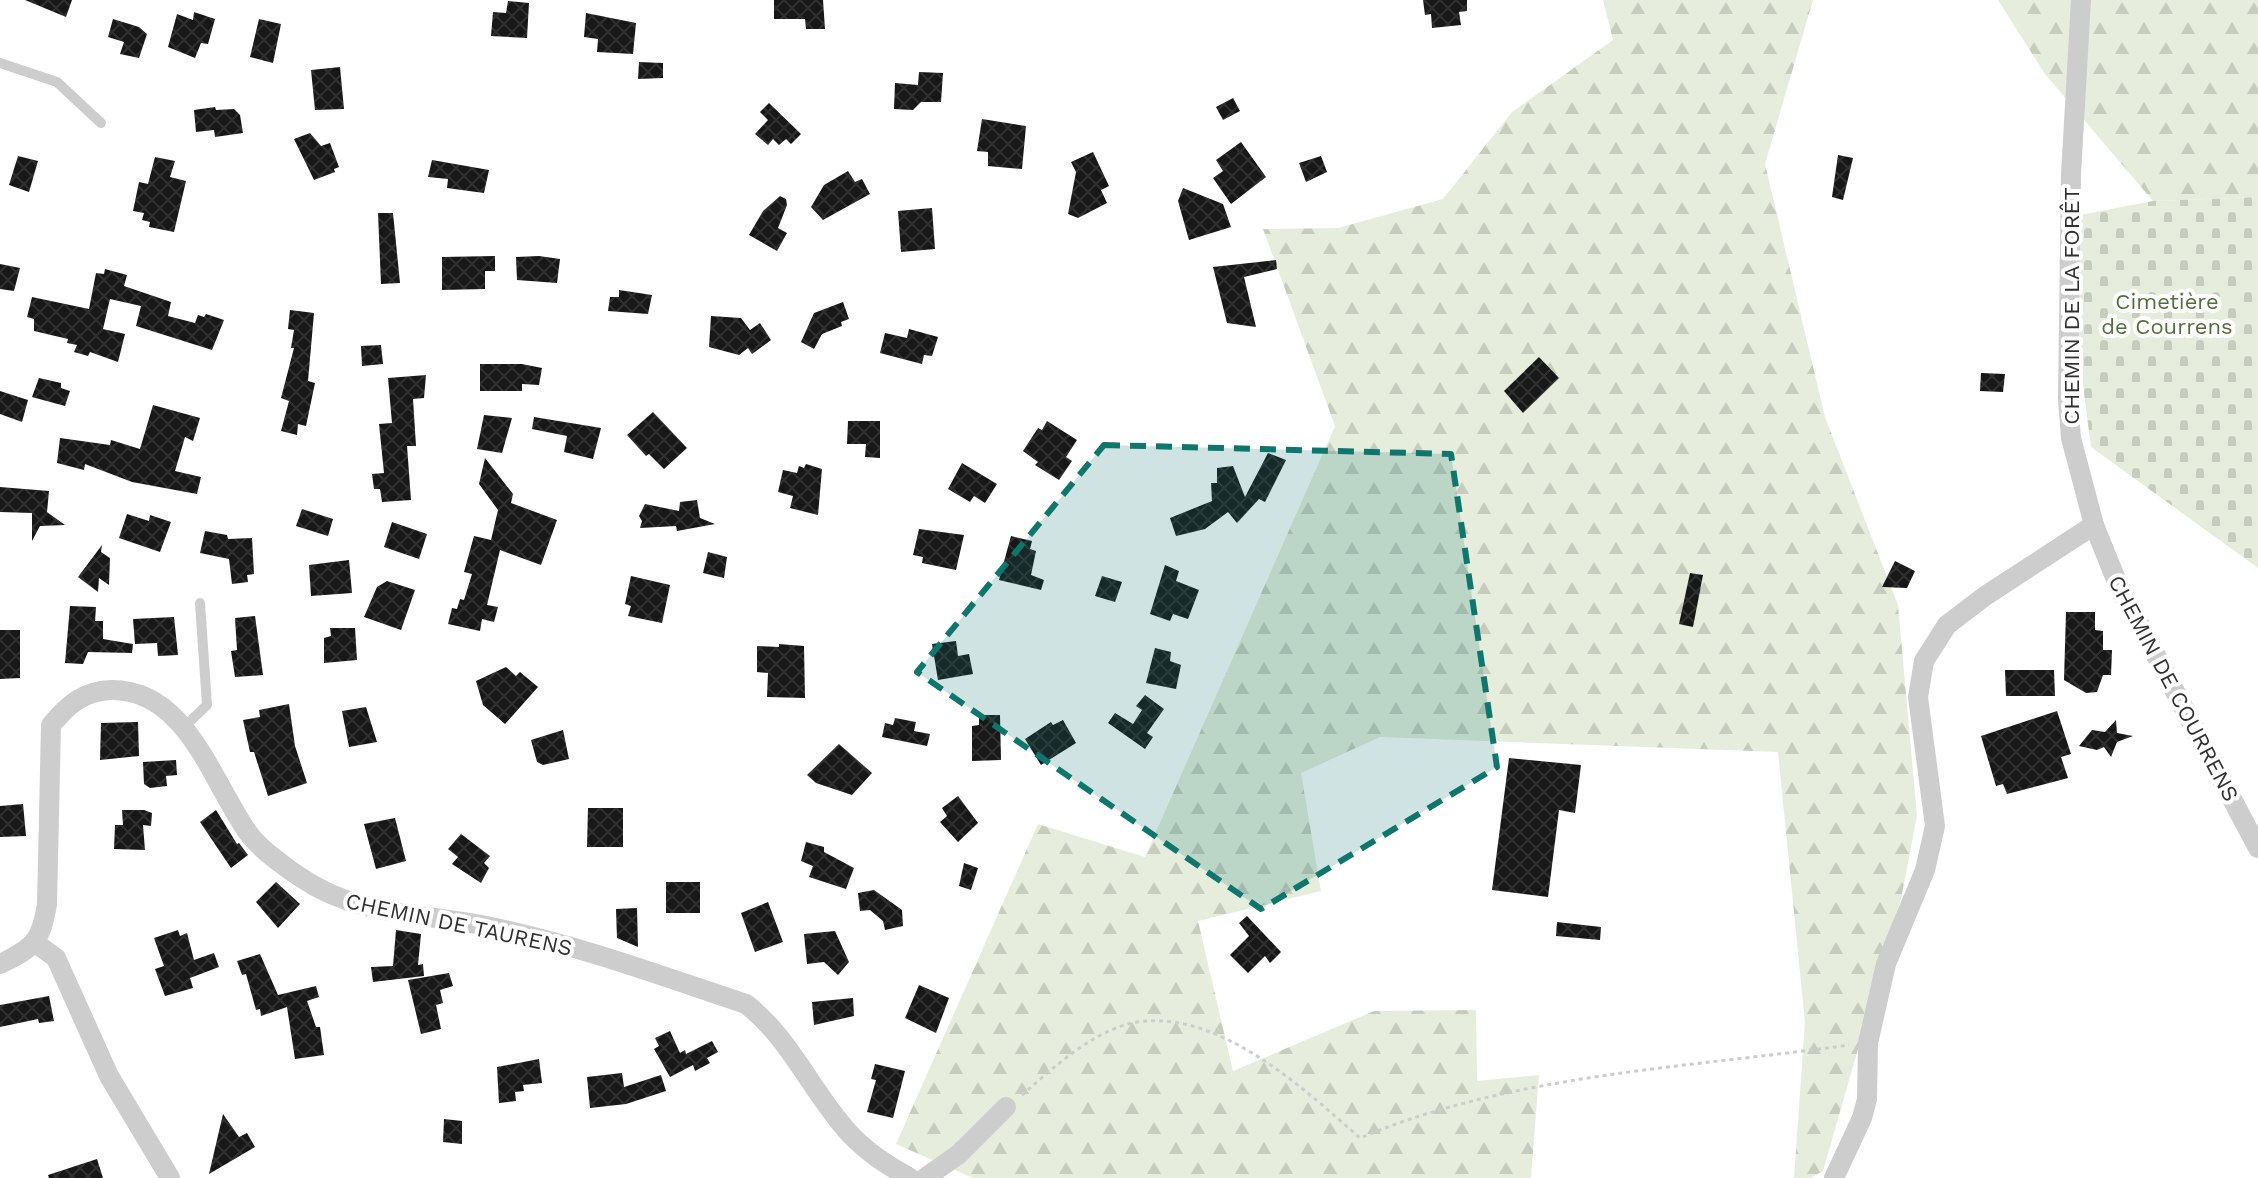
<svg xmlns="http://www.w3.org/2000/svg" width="2258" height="1178" font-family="'Work Sans',sans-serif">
  <defs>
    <pattern id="forest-firs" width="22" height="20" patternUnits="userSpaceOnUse" patternTransform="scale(2)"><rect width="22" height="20" fill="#e6eddd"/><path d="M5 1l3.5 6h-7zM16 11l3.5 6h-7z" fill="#c6ccbe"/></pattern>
    <pattern id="cemetery-stones" width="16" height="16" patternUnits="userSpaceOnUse" patternTransform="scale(2)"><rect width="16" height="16" fill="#e6eddd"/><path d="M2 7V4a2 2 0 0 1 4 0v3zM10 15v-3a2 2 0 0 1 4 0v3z" fill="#c6ccbe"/></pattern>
    <pattern id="building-cross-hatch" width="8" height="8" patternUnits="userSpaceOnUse" patternTransform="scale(2)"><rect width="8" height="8" fill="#171717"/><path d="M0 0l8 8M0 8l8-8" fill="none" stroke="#303030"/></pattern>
  </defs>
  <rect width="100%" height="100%" fill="#fff"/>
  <g fill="url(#forest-firs)">
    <path d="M1603,0H1813L1765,164L1825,417L1898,605L1917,816L1901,899L1823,1171L1811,1178H1794L1805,1022L1778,752L1380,737L1301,773L1321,891L1198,921L1233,1071L1374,1011L1476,1010L1477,1081L1539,1075L1531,1178H973L896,1144L1038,824L1145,857L1335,426L1263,229L1338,228L1443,199L1512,112L1613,40Z"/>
    <path d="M1998,0H2258V197L2153,201L2045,74Z"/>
  </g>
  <path fill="url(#cemetery-stones)" d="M2258,197V568L2091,447L2075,324V216L2153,201Z"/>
  <g fill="url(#building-cross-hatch)">
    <path d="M25,0H72L66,17Z"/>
    <path d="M774,0H823L825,29H806L805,19H774Z"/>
    <path d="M1423,0H1467V11L1459,12L1461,25L1432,28L1431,14L1425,15Z"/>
    <path d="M508,1L529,3L527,38L491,36L493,12L506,13Z"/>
    <path d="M194,12L215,19L208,44L201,43L195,58L168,47L177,14L193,20Z"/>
    <path d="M586,13L636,23L633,54L597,52L598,39L584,37Z"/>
    <path d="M113,19L139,27L147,34L139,58L120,54L124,42L108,37Z"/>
    <path d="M259,19L281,24L273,63L250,57Z"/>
    <path d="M639,62L663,63V78L638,79Z"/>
    <path d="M340,67L344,109L315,110L311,70Z"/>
    <path d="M919,72L943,73L941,102H921L913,110L894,109L895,83L918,85Z"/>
    <path d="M1233,98L1240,111L1223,120L1216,107Z"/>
    <path d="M769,103L801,134L791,144L786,139L779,145L773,139L768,145L755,134L768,120L760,112Z"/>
    <path d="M215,107L216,110L234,109L240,115L243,133L215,137L214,130L196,132L194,110Z"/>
    <path d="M982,119L1026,126L1022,169L988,166V152L977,151Z"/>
    <path d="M310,133L321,146L330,143L339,167L334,169L335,172L314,180L294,139Z"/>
    <path d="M1241,142L1266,177L1231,204L1213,178L1223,171L1216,160Z"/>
    <path d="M1093,152L1109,186L1101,190L1107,203L1078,218L1068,214L1076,172L1071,162Z"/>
    <path d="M1838,155L1853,158L1843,200L1832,197Z"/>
    <path d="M18,156L38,161L29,192L9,185Z"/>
    <path d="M1321,156L1327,172L1306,182L1299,163Z"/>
    <path d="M155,157L175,161L170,177L186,181L174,232L149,227L150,222L142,220L144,213L133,211L139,182L148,184Z"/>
    <path d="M432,160L489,170L484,193L447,188L448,179L428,177Z"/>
    <path d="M848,171L855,182L862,179L870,194L823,220L811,207L824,185Z"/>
    <path d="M1183,188L1223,204L1231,227L1189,240L1178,201Z"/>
    <path d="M780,196L786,199L787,205L778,228L787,233L777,251L749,235L763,211Z"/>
    <path d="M932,208L935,249L901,252L898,211Z"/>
    <path d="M378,213H393L400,283L381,284Z"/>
    <path d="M495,256V271H485V289L442,290V257Z"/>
    <path d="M539,256L560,259L557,283L517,280L516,257Z"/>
    <path d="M1276,260L1277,269L1244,277L1256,327L1227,323L1213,267Z"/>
    <path d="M0,264L20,268L14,291L0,289Z"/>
    <path d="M105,269L127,275L124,286L171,302L168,316L195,323L198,315L204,317L206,314L224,320L212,350L136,326L141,306L110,299L103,329L125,334L118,362L90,352L88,356L74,352L77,345L67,343L68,339L34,331V319L27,317L32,297L89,309L96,273L104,274Z"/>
    <path d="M619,290L652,295L648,314L608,311L610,297H619Z"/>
    <path d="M843,302L849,319L841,322L842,326L822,334L814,349L801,342L814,313Z"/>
    <path d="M290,310L314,313L308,381L315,383L306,426L298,424L297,435L281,431L289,401L281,398L294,348H291L294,330L288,329Z"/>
    <path d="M711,316L741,318L750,330L760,323L771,340L752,354L748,348L739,355L709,347Z"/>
    <path d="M909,329L938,337L932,356L924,355L922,364L880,353L885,333L907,338Z"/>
    <path d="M381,345L383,364L362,366L361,346Z"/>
    <path d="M1539,357L1559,378L1523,413L1504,391Z"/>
    <path d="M480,364H522L542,368L539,385L522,384V391H480Z"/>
    <path d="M1981,373L2005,374L2003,392L1980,391Z"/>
    <path d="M426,375L424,398L413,399L416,446H407L411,500L382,502L380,489H374L372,474L384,473L379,424L392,423L388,378Z"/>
    <path d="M39,378L61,383V388L70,391L65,406L32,397Z"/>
    <path d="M0,391L28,400L22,422L0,414Z"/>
    <path d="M153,405L200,418L193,441L185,437L175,471L201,477L197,494L132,482L85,464L84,470L57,463L60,438L110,445L111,440L140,449Z"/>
    <path d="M653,412L687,448L664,469L649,454L646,456L627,435Z"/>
    <path d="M484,415L512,418L502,453L477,449Z"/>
    <path d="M534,417L601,428L593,459L564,452L567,436L532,429Z"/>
    <path d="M848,421H880V458L865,457L866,444H847Z"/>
    <path d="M1047,421L1077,440L1066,457L1072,461L1059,480L1035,465L1038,462L1023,451L1038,428L1042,430Z"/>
    <path d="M1268,453L1286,460L1265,502L1259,499L1237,523L1228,512L1205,529L1176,536L1170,518L1212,501L1211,483H1217V468L1233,466L1245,497Z"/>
    <path d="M485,458L513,494L511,503L557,520L541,565L500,550L487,605L498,607L494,622L482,619L480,631L448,624L452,608L457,609L460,599L464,600L472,574L464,572L474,536L491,540L498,510L479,484Z"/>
    <path d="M962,463L997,484L985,503L974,496L970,502L948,489Z"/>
    <path d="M806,464L822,469L818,515L790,508L793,496L778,492L783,470L797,473L799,466L804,468Z"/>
    <path d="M0,487L49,491L47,512L65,525L40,526L32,541V513L0,512Z"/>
    <path d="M697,500L700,518L715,524L677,531L676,526L640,528L642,521L639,516L645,504L679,511L680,502Z"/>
    <path d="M302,509L333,519L328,536L296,526Z"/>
    <path d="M127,514L149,521L150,515L171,522L160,552L119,538Z"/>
    <path d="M392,522L427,534L419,559L384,547Z"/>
    <path d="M919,529L964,535L956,570L922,563L923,557L913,555Z"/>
    <path d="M205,531L227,535L228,539L252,538L254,574L247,575L248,582L232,584L229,559L200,553Z"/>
    <path d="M1011,536L1032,541L1030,549L1036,551L1031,575L1044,580L1041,590L999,580Z"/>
    <path d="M102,545L101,552L110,558L109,585L99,578L98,592L78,577Z"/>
    <path d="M708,552L727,557L724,578L703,573Z"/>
    <path d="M349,560L352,593L311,596L309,565Z"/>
    <path d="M1895,561L1915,571L1907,588L1882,587Z"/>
    <path d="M1165,565L1179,571L1176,581L1199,590L1188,619L1173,614L1170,621L1150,614Z"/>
    <path d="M1690,573L1703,575L1693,627L1679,624Z"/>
    <path d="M631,576L670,585L662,623L628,616L631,606L625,604Z"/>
    <path d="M1102,576L1122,582L1115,602L1095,596Z"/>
    <path d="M387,581L415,590L401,630L364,617L377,587Z"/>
    <path d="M70,606L96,607L95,621H103V639L133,644L132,653L88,652L83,664L65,663Z"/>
    <path d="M2066,612H2095V630L2103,631V650H2112L2111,675H2103L2097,692L2086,693L2064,680Z"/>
    <path d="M255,616L263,675L235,677L231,651L237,650L235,618Z"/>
    <path d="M174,617L178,655L158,656L157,643L135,644L133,619Z"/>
    <path d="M330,628H355L357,660L324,663V638L331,636Z"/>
    <path d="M0,630H20V678L0,679Z"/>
    <path d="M956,641L958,656L969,654L973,674L938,680L932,644Z"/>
    <path d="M779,644L804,646L805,698L767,697L768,673L757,672V646L779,647Z"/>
    <path d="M1155,648L1171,652L1170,661L1181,665L1176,689L1146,683Z"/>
    <path d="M506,667L516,676L520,672L538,687L505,724L483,705L476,681Z"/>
    <path d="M2005,670H2054L2055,696H2006Z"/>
    <path d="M1145,695L1164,709L1147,733L1153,737L1145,749L1108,723L1115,713L1133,724L1142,710L1136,706Z"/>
    <path d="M289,704L295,746L307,783L268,796L254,752H250L243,720L260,717L259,710Z"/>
    <path d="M366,707L377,742L349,747L342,711Z"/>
    <path d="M2057,711L2071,754L2061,757L2068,778L2007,794L2003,784L1996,786L1981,736Z"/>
    <path d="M979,715H1000L1001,760L972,761V726L979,725Z"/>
    <path d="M895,718L916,722L914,731L930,734L927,746L882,737L885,723L893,725Z"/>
    <path d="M1063,720L1076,743L1041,765L1025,739L1051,722L1053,725Z"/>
    <path d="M2116,720L2117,733L2133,736L2117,742L2111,757L2104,747L2097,750L2079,746L2092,730L2105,732Z"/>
    <path d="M138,722L139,756L100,760L101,723Z"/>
    <path d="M563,730L569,759L543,765L537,762L531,740Z"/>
    <path d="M839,744L872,773L852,795L816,783L807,775Z"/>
    <path d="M1509,758L1581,765L1575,813L1559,810L1548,897L1492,890Z"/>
    <path d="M176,760L177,775L166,776L167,786L150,788L144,784L143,762Z"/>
    <path d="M958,796L978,823L958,842L940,822L947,816L942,808Z"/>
    <path d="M23,804L26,836L0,837V806Z"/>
    <path d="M588,808H623V847H587Z"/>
    <path d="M122,810H144L152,813L151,826L143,825L145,850L114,849L115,825H123Z"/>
    <path d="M216,810L237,844L239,843L248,855L231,868L200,822Z"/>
    <path d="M395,818L406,861L376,869L364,824Z"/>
    <path d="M461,834L490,856L484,863L489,868L481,883L452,864L458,857L448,849Z"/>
    <path d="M806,842L824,847V852L854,868L846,889L809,877L813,866L801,861Z"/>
    <path d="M964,863L978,868L971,890L959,886Z"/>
    <path d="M276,882L300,904L278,928L256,902Z"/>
    <rect x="666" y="882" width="34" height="31"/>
    <path d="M874,890L902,910L903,926L885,930L883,921L870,910L860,911L858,893Z"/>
    <path d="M768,902L783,942L755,952L741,913Z"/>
    <path d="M637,908L638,947L617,938L616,909Z"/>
    <path d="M1247,916L1281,952L1270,963L1265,956L1248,973L1230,955L1249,936L1239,923Z"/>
    <path d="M1557,922L1601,927L1600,940L1556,936Z"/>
    <path d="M178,930L180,936L187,933L194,960L214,953L219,967L190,978L193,988L165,996L155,969L164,966L154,938Z"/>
    <path d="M396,930L421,934L418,965L423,964L424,976L373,982L371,967L393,966Z"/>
    <path d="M835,931L849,962L838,975L824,962L807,964L804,934Z"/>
    <path d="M260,954L278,995L316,986L319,997L307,1001L316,1027H320L324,1055L295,1059L287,1007L261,1016L260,1009L256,1010L246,974L242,975L237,961Z"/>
    <path d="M449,973L453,986L440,990L443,1003L436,1005L441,1029L421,1034L408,980Z"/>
    <path d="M919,985L949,998L936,1033L905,1018Z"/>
    <path d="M49,996L54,1021L39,1023L38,1019L0,1027V1005Z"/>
    <path d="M853,998L854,1016L814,1025L812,1002Z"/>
    <path d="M670,1031L680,1053L685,1050L686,1054L712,1041L718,1052L707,1058L710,1063L695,1071L693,1065L670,1077L654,1049L659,1046L655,1038Z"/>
    <path d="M539,1059L542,1083L523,1085L524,1091L515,1092L516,1101L499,1103L497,1067Z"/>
    <path d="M875,1064L905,1071L893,1118L867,1112L876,1080L871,1079Z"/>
    <path d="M622,1073L624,1087L661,1075L666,1091L626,1104L590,1108L587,1077Z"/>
    <path d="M223,1114L239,1137L247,1133L255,1147L209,1174Z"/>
    <path d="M444,1119L462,1121V1144L443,1142Z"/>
    <path d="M97,1159L103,1178H49L48,1175Z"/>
  </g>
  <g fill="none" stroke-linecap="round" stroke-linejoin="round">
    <path stroke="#cdcdcd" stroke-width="3" stroke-dasharray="4 4" stroke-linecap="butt" d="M1022,1095C1052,1069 1088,1035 1128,1024C1212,1003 1302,1087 1360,1138C1512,1074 1686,1068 1849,1045"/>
    <g stroke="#cdcdcd" stroke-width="10">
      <path d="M0,63L57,82L101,123"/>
      <path d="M183,728L207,705L200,603"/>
    </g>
    <g stroke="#cdcdcd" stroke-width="20">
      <path d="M2094,525L2117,582L2258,848"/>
      <path d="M34,942L56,958L109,1076L170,1178"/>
      <path d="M0,964C34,948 41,941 47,904L51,725C68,705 83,691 111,690C187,689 212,783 249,834C261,850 284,866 300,877C358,917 425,913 491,927C578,945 662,976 746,1004C791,1039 812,1093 850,1134C868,1153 887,1165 910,1178"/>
      <path d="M925,1178L959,1154L1006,1107"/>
      <path d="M1834,1178L1862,1118L1867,1099L1868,1043L1886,964L1925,870L1935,826L1918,697L1924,661L1947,625L1985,596L2094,525L2071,438L2068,399L2071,174L2081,0"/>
    </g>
  </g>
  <path fill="#0f766e" fill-opacity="0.2" stroke="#0f766e" stroke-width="6" stroke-dasharray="16 10" stroke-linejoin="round" d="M1104,445L1451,454L1497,767L1261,909L917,672Z"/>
  <g text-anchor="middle" stroke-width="8" stroke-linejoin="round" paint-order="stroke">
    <g font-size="22" fill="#526e3b" stroke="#fff">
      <text x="2167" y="309">Cimetière<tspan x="2167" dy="25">de Courrens</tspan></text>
    </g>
    <g font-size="22" fill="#303030" stroke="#fff">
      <text transform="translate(2071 306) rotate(-90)" y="8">CHEMIN DE LA FORÊT</text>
      <text transform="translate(2174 688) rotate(62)" y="8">CHEMIN DE COURRENS</text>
      <text transform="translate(459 924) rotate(12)" y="8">CHEMIN DE TAURENS</text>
    </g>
  </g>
</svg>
